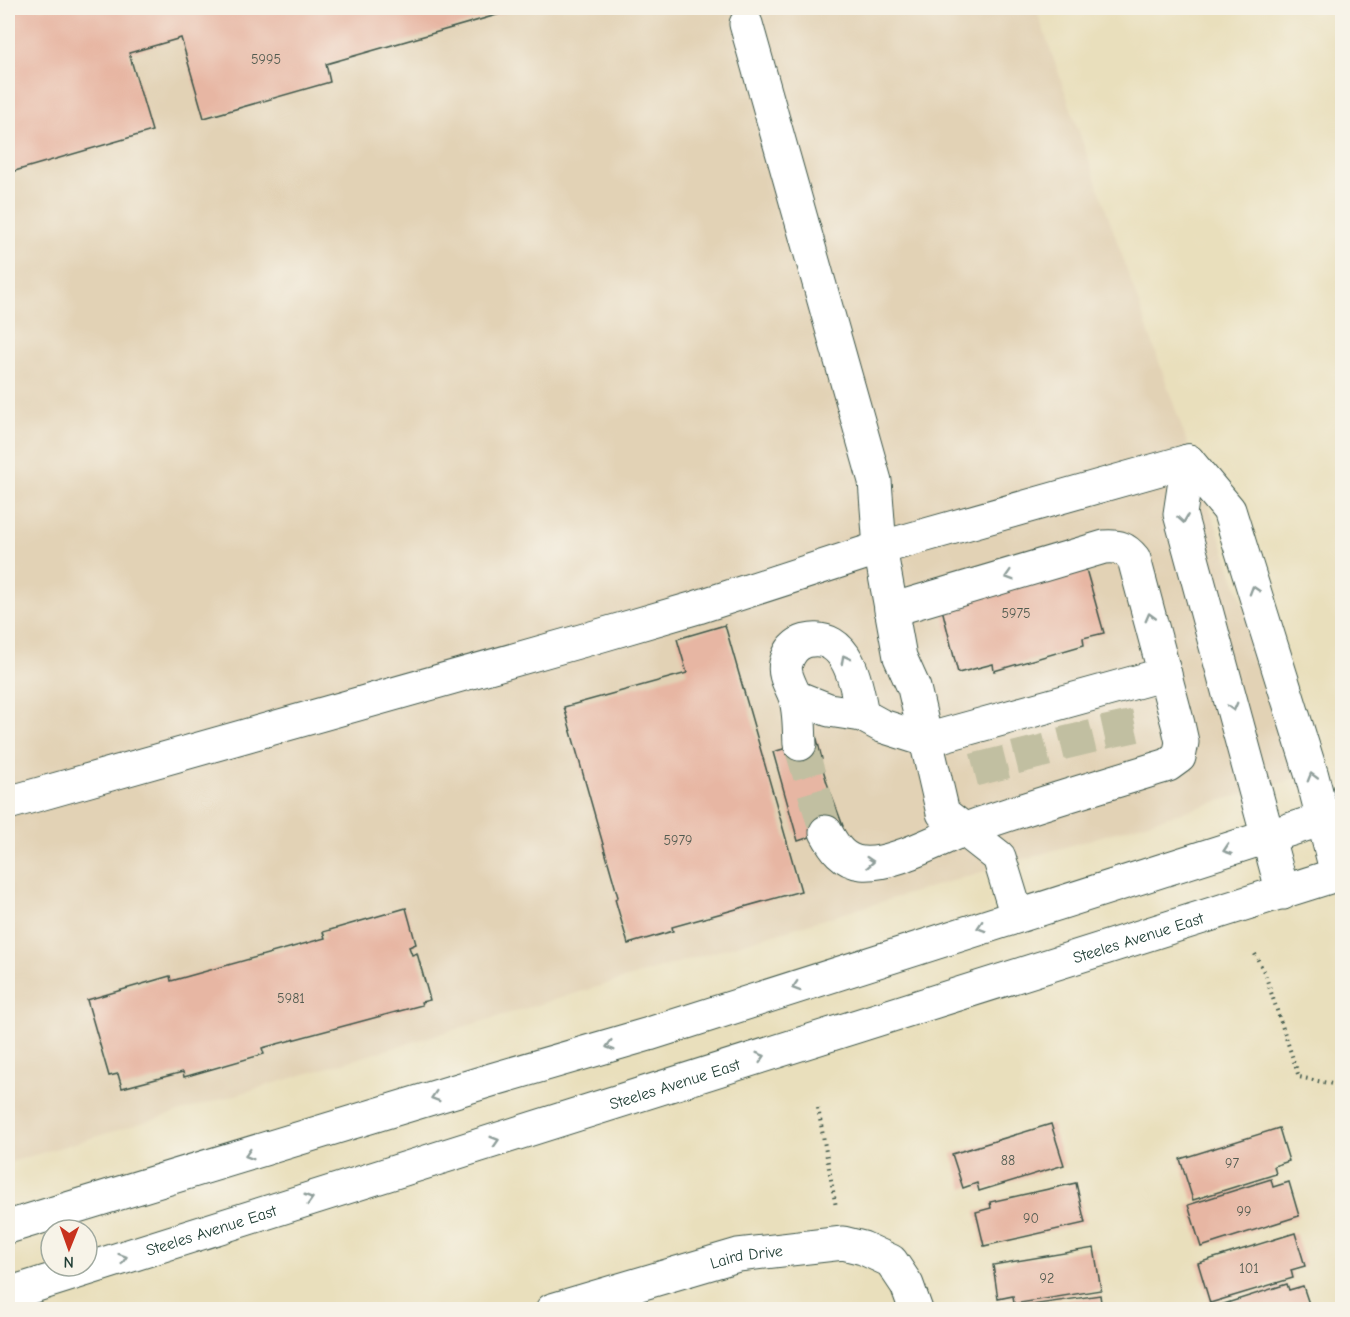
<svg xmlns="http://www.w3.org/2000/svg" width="1350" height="1317" font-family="'Comic Neue',sans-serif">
  <rect width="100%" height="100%" fill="#f7f3e8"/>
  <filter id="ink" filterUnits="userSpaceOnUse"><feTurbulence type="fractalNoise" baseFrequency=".0167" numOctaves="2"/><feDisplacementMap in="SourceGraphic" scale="12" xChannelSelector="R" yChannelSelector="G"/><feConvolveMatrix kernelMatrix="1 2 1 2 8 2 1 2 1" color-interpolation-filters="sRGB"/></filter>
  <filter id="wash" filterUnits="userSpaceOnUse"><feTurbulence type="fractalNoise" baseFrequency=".008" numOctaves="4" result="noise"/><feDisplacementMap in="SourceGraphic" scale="24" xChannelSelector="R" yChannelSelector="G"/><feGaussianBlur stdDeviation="1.35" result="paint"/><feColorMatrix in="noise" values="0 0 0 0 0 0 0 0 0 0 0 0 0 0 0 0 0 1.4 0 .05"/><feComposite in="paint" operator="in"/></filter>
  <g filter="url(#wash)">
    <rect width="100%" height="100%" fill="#e9dfbc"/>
    <path fill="#e2d2b5" d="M8,8H1036L1303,776L8,1163Z"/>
    <g id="blocks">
      <g fill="#e7b6a3">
        <path d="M8,8H521L326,64L330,82L204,118L181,38L129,53L152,131L8,173Z"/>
        <path d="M1084,562L1104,633L1083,638L1084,645L994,671L993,664L958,673L941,605Z"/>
        <path d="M725,625L801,891L672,927L673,931L628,944L615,899L618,897L564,707L687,673L677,639Z"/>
        <path d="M817,739L822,759H820L827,783L843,826L798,841L773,752Z"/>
        <path d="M406,908L416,944L409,947L412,955L417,953L430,1000L421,1002L422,1005L262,1048L264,1054L184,1077L183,1072L122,1088L118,1074L109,1076L87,1000L170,976L171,981L325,938L323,932Z"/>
        <path d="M1051,1124L1064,1165L979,1191L977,1183L963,1188L952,1154Z"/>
        <path d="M1279,1128L1289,1161L1274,1166L1276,1174L1193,1200L1180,1159Z"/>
        <path d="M1271,1179L1273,1187L1289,1182L1299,1216L1201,1247L1188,1205Z"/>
        <path d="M1076,1183L1085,1223L984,1246L976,1212L991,1208L990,1202Z"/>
        <path d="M1295,1233L1305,1266L1291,1270L1293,1278L1210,1303L1198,1263Z"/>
        <path d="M1094,1248L1101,1290L1014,1304L1013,1296L998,1299L993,1265Z"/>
        <path d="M1287,1284L1289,1290L1303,1286L1311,1310H1205Z"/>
        <path d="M1100,1295L1102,1310H1025L1024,1306Z"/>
      </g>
    </g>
  </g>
  <g filter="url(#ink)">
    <use href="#blocks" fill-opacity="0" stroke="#3d5548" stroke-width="1.5"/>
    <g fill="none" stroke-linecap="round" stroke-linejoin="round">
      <g stroke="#c1bfa1" stroke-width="33" stroke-dasharray="33 16" stroke-linecap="butt">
        <path d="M1116,713L1126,758"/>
        <path d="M1073,724L1084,770"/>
        <path d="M1027,738L1038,782"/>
        <path d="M800,744L826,832"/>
        <path d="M986,750L997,794"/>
      </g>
      <g stroke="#3d5548" stroke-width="35">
        <g id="minor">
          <path d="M746,24L875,481L880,548L900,657L914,688L943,813L999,857L1017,916"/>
          <path d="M1188,461L1180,514L1283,893"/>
          <path d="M1188,461L1229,510L1312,776L1337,874"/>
          <path d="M796,697L829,710L862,715L882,726L926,740L1165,674"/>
          <path d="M800,744C799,729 800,708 794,694C790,684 783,674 786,663C789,652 795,644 806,641C848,631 857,684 862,715"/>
          <path d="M8,803L595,637L698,607L880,548L1188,461"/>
          <path d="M826,832C834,847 843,861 862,863C892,866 938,839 966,829C1033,805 1101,786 1168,765L1179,757L1182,742L1178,724L1134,559C1125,548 1119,546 1104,547L891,610"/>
          <path id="s1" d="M552,1310L738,1255L843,1243L863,1248L891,1261L907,1285L916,1310"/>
        </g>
      </g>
      <g stroke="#3d5548" stroke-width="35">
        <g id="major">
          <path d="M8,1227L491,1080L649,1034L1342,813"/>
          <path id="s2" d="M8,1294L1342,873"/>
        </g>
      </g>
      <g stroke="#3d5548" stroke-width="4" stroke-dasharray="1.5 4.5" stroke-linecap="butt">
        <path d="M1255,954L1265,974L1299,1077L1342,1086"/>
        <path d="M818,1108L836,1207"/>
      </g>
      <use href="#minor" stroke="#fff" stroke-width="33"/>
      <use href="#major" stroke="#fff" stroke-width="33"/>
    </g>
    <defs><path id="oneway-chevron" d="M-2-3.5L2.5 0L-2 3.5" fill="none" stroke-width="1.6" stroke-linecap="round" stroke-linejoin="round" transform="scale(1.5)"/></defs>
    <g stroke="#8f9e9a">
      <use href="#oneway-chevron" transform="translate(1183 519) rotate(81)"/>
      <use href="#oneway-chevron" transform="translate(1009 576) rotate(163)"/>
      <use href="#oneway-chevron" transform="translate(1254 590) rotate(-107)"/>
      <use href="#oneway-chevron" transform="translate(1150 617) rotate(-105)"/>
      <use href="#oneway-chevron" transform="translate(845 659) rotate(-118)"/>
      <use href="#oneway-chevron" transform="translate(1233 707) rotate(75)"/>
      <use href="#oneway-chevron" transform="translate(1312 777) rotate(-106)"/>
      <use href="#oneway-chevron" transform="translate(1227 850) rotate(161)"/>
      <use href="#oneway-chevron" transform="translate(870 862) rotate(-4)"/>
      <use href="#oneway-chevron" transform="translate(981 927) rotate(162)"/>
      <use href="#oneway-chevron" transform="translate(796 987) rotate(162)"/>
      <use href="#oneway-chevron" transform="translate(610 1046) rotate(164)"/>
      <use href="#oneway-chevron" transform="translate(761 1057) rotate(-17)"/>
      <use href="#oneway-chevron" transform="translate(435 1097) rotate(163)"/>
      <use href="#oneway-chevron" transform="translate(495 1141) rotate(-17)"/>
      <use href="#oneway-chevron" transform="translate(249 1155) rotate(163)"/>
      <use href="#oneway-chevron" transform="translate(309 1199) rotate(-17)"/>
      <use href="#oneway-chevron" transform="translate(123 1258) rotate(-17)"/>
    </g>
  </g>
  <g text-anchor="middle" stroke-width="4.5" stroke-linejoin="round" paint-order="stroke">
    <g font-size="14" fill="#515b50">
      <text x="266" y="64">5995</text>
      <text x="1016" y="618">5975</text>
      <text x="678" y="845">5979</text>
      <text x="291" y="1003">5981</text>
      <text x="1008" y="1165">88</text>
      <text x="1232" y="1168">97</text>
      <text x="1244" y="1216">99</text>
      <text x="1031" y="1223">90</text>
      <text x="1249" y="1273">101</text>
      <text x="1047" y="1283">92</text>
    </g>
    <g font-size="16" fill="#1f3d34" stroke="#f7f3e8">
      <text dy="6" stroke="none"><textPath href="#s2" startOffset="1185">Steeles Avenue East</textPath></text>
      <text dy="6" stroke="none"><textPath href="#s2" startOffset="699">Steeles Avenue East</textPath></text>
      <text dy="6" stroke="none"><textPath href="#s2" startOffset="213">Steeles Avenue East</textPath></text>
      <text dy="6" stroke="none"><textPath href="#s1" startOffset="202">Laird Drive</textPath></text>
    </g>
  </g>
  <rect width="1350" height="1317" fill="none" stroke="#f7f3e8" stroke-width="30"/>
  <g transform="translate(69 1248) rotate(181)"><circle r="28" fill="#f7f3e8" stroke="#a1aaa0" stroke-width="1.5"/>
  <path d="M0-4.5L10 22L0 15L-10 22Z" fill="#c8321e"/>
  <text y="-9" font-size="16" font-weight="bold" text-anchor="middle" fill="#1f3d34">N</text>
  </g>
</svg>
